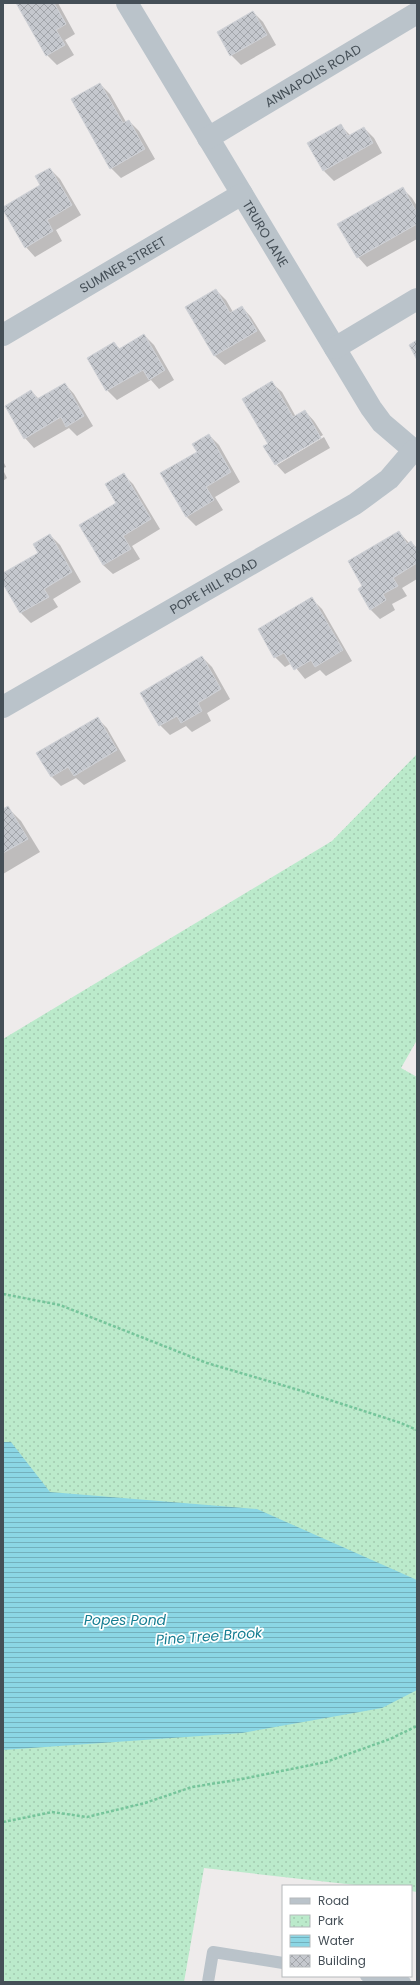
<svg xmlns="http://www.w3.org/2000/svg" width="420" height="1985" font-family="Poppins,sans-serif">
  <defs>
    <pattern id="park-dots" width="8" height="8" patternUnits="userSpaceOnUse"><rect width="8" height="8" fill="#bbeacb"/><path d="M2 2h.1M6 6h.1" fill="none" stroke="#a2cab0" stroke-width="1.8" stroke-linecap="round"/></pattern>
    <pattern id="water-rules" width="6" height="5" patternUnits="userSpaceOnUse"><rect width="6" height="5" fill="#8bd6e4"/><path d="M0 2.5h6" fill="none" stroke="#73b0bc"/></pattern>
    <pattern id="building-cross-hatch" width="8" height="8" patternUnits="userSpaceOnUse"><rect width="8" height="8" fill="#c5c8ce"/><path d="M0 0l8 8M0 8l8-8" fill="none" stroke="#a2a5aa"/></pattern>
  </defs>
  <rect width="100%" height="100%" fill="#eeebeb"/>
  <path fill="url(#park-dots)" d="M417,754V1040L401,1068L417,1077V1892L411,1891V1886H364L204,1868L184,1982H3V1039L332,841Z"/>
  <path fill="url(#water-rules)" d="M3,1442H11L50,1492L257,1509L417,1580V1690L382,1708L242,1733L3,1750Z"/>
  <g fill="#0003">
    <path d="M18,3H58L75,34L65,40L74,55L57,65L47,55Z"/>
    <path d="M253,12L263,22L276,45L241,65L231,55Z"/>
    <path d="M100,84L110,94L126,122L129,121L139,131L155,159L121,178L111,168Z"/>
    <path d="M341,126L351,136L364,128L374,138L382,153L334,181L324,171L309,144Z"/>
    <path d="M50,169L60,179L81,215L56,230L62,241L35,257L26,247L3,208L41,186Z"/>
    <path d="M402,188L412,198L417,206V239L367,267L358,257Z"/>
    <path d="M216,290L226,300L233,312L242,307L251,317L266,341L225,365L215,356L187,307Z"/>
    <path d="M144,335L154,345L174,380L159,389L151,380L117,400L107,390L114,343L120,349Z"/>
    <path d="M272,383L282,392L296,417L305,411L314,421L323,435L277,462V465L324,437L330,448L285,474L276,464L270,444Z"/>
    <path d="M65,384L74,394L93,426L77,436L69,428L34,448L25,438L31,391L39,399Z"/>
    <path d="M209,435L219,445L240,482L215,497L223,510L196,526L186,516L198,452Z"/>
    <path d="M3,461L6,467L3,468Z"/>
    <path d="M3,470L7,478L3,481Z"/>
    <path d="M123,474L133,484L160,529L132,546L140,559L113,574L103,565Z"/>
    <path d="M399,532L409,543L411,542L417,548V579L402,588L407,596L392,604L395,610L380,619L370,609L364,586Z"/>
    <path d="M50,535L60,545L81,582L53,599L58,607L31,623L21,613L3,581V574L39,553Z"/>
    <path d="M312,599L322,609L352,661L326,676L320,670L305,679L292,663L285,667L275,657L259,629Z"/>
    <path d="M202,657L212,667L230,699L207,713L211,721L192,732L186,726L170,735L160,725Z"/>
    <path d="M97,718L107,728L126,761L84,785L76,778L61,786L51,776Z"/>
    <path d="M8,808L21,821L40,852L3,874V811Z"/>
  </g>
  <g fill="url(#building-cross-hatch)" stroke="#d0d2d7">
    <path d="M16,3H54L66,24L56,30L65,45L46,56Z"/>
    <path d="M253,11L267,35L230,56L217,32Z"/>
    <path d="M100,83L123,123L129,120L145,149L110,169L71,99Z"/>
    <path d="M341,124L348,136L364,127L373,143L323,171L307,143Z"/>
    <path d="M50,168L72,205L47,220L53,231L25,248L3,210V207L40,185L35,176Z"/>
    <path d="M403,187L417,213V224L357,258L337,224Z"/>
    <path d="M216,289L230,313L242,306L257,331L214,356L185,307Z"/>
    <path d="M144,334L165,370L149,380L143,370L106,391L87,358L114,342L119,349Z"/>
    <path d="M417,340V360L409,345Z"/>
    <path d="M272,381L293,417L305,410L321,438L275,465L263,446L268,444L242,399Z"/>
    <path d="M65,383L84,416L66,427L61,417L24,439L5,406L31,390L37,399Z"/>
    <path d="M209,434L231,472L206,487L214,500L186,517L160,473L197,452L192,444Z"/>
    <path d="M124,473L151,519L123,536L131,549L103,565L79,525L116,503L105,484Z"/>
    <path d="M399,531L407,544L411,541L417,551V563L393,578L398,586L383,594L386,600L370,610L358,589L362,586L348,561Z"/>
    <path d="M50,534L72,572L44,589L49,597L20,613L3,584V573L38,553L33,544Z"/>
    <path d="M312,597L343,650L315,667L311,660L294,670L284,653L274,658L258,629Z"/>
    <path d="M202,656L221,689L198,703L202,711L181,723L177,716L159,726L140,693Z"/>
    <path d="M98,717L117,750L74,776L68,767L51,777L36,753Z"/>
    <path d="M8,806L28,839L3,853V809Z"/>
  </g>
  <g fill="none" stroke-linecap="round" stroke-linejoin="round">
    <g stroke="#76c59b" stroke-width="2.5" stroke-dasharray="3 2" stroke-linecap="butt">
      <path d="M3,1294L60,1305L207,1363L302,1391L401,1423L417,1430"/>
      <path d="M3,1822L52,1812L87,1817L145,1803L192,1787L242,1779L326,1762L390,1739L417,1726"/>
    </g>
    <g stroke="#bac3ca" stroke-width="12">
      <path d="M366,1976L405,1982"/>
      <path d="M208,1982L213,1952L283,1963"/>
    </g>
    <g stroke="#bac3ca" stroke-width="22">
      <path id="s1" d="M127,3L371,408L382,423L417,453"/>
      <path id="s2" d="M208,138L417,13"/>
      <path id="s3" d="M3,335L242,194"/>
      <path d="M335,348L417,299"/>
      <path id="s4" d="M3,707L355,504L389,479L413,451"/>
    </g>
  </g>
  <g text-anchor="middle" stroke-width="3.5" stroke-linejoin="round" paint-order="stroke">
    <g font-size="13" fill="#454f57" stroke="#fff">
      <text dy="5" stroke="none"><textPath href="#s2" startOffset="122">ANNAPOLIS ROAD</textPath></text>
      <text dy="5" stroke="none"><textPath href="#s1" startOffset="269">TRURO LANE</textPath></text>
      <text dy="5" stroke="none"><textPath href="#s3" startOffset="139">SUMNER STREET</textPath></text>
      <text dy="5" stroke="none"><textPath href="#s4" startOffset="243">POPE HILL ROAD</textPath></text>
    </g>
    <g font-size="14" font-style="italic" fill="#167e92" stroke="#fff">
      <text x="125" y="1625">Popes Pond</text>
      <text transform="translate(209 1636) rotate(-4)" y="5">Pine Tree Brook</text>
    </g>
  </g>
  <rect width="420" height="1985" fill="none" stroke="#454f57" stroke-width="8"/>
  <rect x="282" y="1885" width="130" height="92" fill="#ffffff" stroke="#b5b9bc"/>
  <rect x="290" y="1898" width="20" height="6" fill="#bac3ca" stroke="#b5b9bc"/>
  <text x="318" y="1905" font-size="12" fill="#454f57">Road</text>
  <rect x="290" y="1915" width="20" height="12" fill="url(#park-dots)" stroke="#b5b9bc"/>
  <text x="318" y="1925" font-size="12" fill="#454f57">Park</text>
  <rect x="290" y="1935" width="20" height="12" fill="url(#water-rules)" stroke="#b5b9bc"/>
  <text x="318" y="1945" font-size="12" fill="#454f57">Water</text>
  <rect x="290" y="1955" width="20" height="12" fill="url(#building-cross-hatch)" stroke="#b5b9bc"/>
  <text x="318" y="1965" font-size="12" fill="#454f57">Building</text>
</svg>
